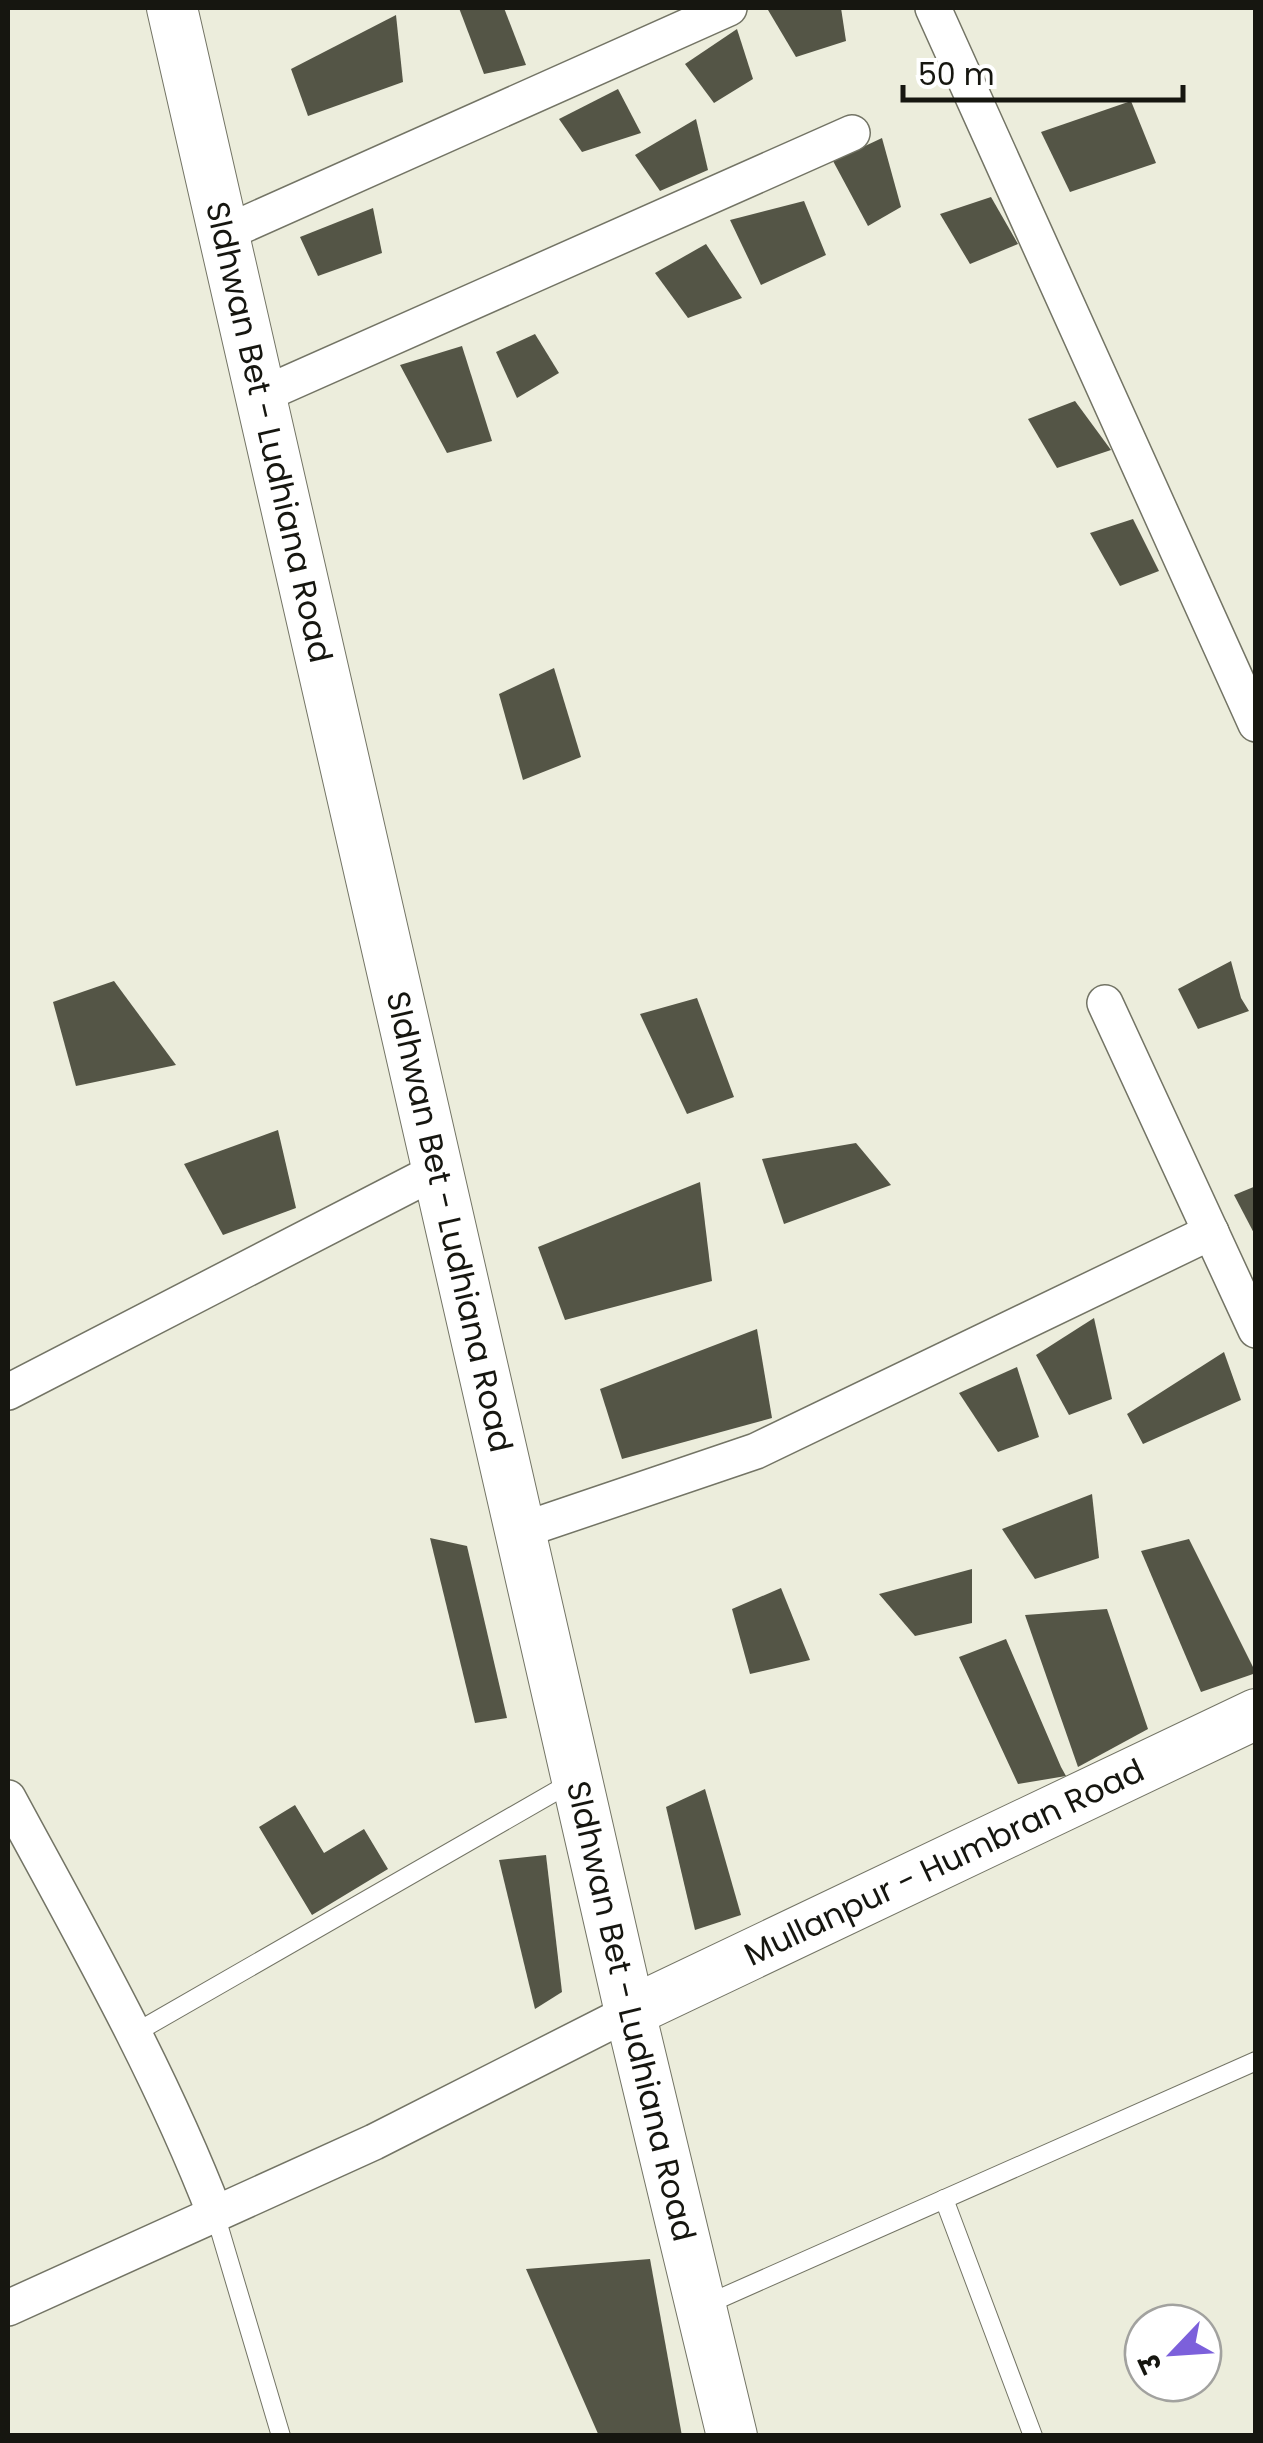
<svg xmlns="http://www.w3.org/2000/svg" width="1263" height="2443" font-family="Poppins,'Noto Sans Devanagari',sans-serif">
  <rect width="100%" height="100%" fill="#eceddc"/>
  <g fill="#545546">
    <path d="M459,8H504L526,65L484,74Z"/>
    <path d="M774,8H841L846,41L796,57L768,10Z"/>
    <path d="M396,15L403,82L308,116L291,69Z"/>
    <path d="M737,29L753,79L714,103L685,64Z"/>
    <path d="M618,89L641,133L582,152L559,119Z"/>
    <path d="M1131,101L1156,163L1070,192L1041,132Z"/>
    <path d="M696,119L708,170L660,191L635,155Z"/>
    <path d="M882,138L901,207L868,226L833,161Z"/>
    <path d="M991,197L1018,244L970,264L940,214Z"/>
    <path d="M804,201L826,255L761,285L730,220Z"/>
    <path d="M373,208L382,253L318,276L300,237Z"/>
    <path d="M706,244L742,298L688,318L655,273Z"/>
    <path d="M535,334L559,373L517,398L496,352Z"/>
    <path d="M462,346L492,441L447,453L400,365Z"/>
    <path d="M1075,401L1111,450L1057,468L1028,419Z"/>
    <path d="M1133,519L1159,571L1120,586L1090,533Z"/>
    <path d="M554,668L581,757L523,780L499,694Z"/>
    <path d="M1231,961L1241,998L1249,1011L1198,1029L1178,989Z"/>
    <path d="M114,981L176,1065L76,1086L53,1002Z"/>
    <path d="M697,998L734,1097L687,1114L640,1014Z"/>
    <path d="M278,1130L296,1208L223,1235L184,1164Z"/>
    <path d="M856,1143L891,1185L784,1224L762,1159Z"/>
    <path d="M700,1182L712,1281L565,1320L538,1247Z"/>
    <path d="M1256,1186V1237L1234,1195Z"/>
    <path d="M1094,1318L1112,1399L1069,1415L1036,1355Z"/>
    <path d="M757,1329L772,1418L622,1459L600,1389Z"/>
    <path d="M1224,1352L1241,1400L1143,1444L1127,1414Z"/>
    <path d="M1017,1367L1039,1437L998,1452L959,1393Z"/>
    <path d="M1092,1494L1099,1558L1035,1579L1002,1529Z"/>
    <path d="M430,1538L467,1546L507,1718L475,1723Z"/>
    <path d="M1189,1539L1256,1673L1201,1692L1141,1551Z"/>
    <path d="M972,1569V1623L915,1636L879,1594Z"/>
    <path d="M781,1588L810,1660L750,1674L732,1609Z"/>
    <path d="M1107,1609L1148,1729L1078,1767L1025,1615Z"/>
    <path d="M1006,1639L1061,1767L1066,1776L1018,1784L959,1657Z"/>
    <path d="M705,1789L741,1915L695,1930L666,1807Z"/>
    <path d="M295,1805L324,1853L364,1829L388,1869L312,1915L259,1827Z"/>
    <path d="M546,1855L562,1992L535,2009L499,1860Z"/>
    <path d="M650,2259L682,2436H599L526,2269Z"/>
  </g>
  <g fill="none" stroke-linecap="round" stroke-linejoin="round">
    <g stroke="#737465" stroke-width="20">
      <g id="lane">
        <path d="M135,2033L572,1782"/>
        <path d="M944,2199L1033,2436"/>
        <path d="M215,2214L281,2436"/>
        <path d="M703,2306L1256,2061"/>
      </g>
    </g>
    <g stroke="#737465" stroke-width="38">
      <g id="street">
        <path d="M933,8L1256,724"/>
        <path d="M223,234L729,8"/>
        <path d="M260,396L852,133"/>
        <path d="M1105,1003L1256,1330"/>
        <path d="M8,1392L438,1170"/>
        <path d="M520,1531L756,1451L1211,1232"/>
        <path d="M8,1798C82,1935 159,2069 215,2214"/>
        <path d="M8,2308L374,2142L630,2012"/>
      </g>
    </g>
    <g stroke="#737465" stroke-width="52">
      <g id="secondary">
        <path id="s1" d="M172,8L630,2012L732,2436"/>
        <path id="s2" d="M630,2012L1256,1714"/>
      </g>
    </g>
    <use href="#lane" stroke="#fff" stroke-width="18"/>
    <use href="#street" stroke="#fff" stroke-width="35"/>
    <use href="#secondary" stroke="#fff" stroke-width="50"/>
  </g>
  <g text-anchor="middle" stroke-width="10" stroke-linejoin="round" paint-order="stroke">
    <g font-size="32" fill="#161610" stroke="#fff">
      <text dy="11" stroke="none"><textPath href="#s1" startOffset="435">SIdhwan Bet - Ludhiana Road</textPath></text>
      <text dy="11" stroke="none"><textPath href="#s1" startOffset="1245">SIdhwan Bet - Ludhiana Road</textPath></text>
      <text dy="11" stroke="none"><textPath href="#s2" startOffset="348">Mullanpur - Humbran Road</textPath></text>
      <text dy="11" stroke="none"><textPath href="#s1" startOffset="2055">SIdhwan Bet - Ludhiana Road</textPath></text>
    </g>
  </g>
  <rect width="1263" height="2443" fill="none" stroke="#161610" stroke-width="20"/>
  <g transform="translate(1173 2353) rotate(245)"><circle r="48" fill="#ffffff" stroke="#a2a29f" stroke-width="2.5"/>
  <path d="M0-8L18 38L0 25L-18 38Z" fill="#7c60db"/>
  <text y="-15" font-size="28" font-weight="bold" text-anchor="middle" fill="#161610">उ</text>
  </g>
  <path d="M903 85v15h280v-15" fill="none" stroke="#161610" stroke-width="5"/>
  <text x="918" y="85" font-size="30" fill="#161610" stroke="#ffffff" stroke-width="8" paint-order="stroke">50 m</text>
</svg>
